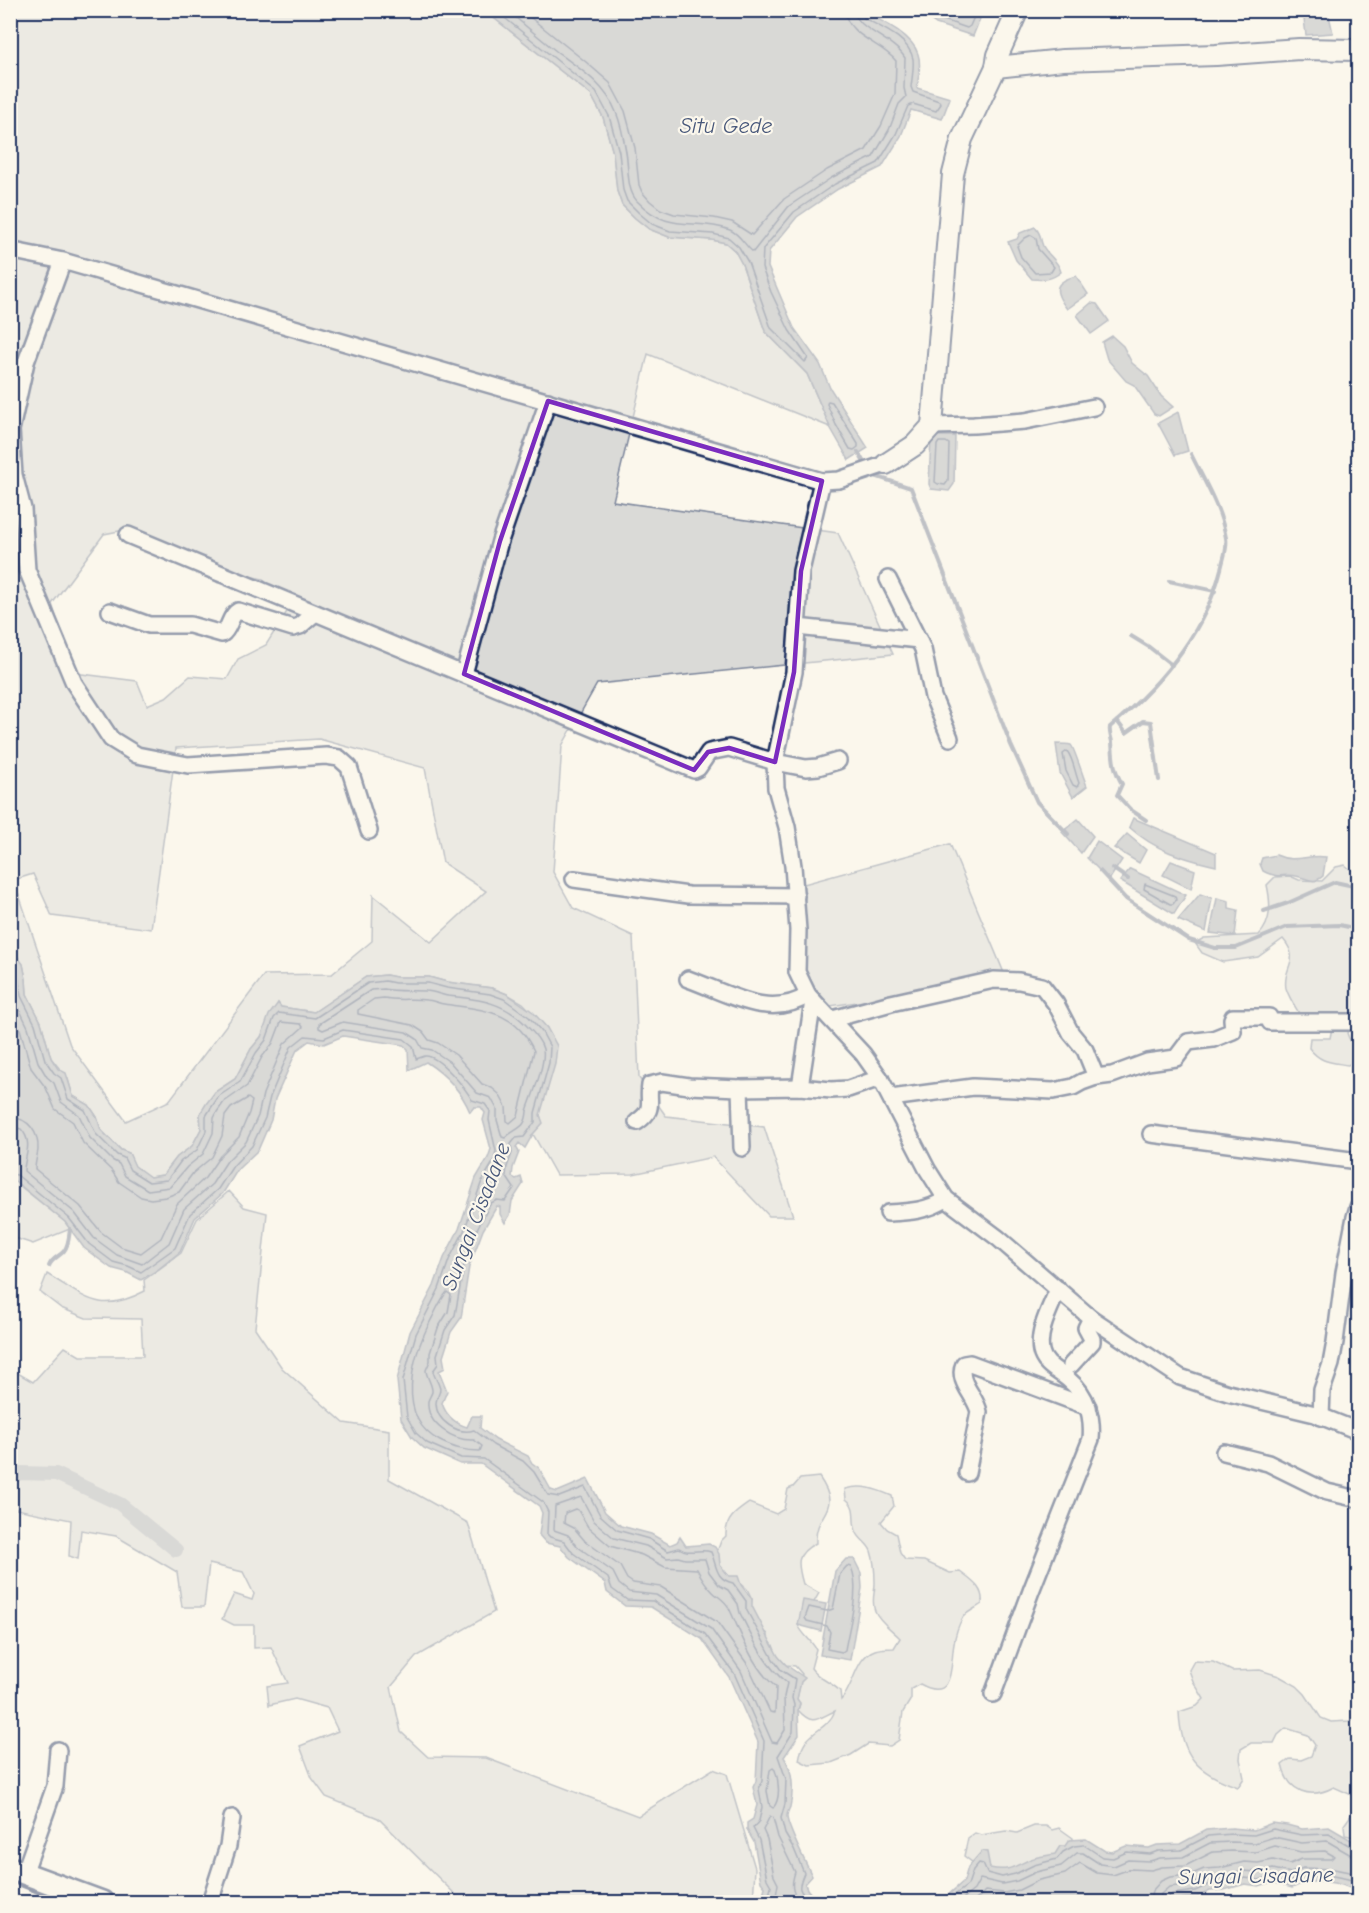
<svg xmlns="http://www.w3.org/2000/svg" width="1369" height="1913" font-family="'Comic Neue',sans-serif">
  <rect width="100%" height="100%" fill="#fbf7ec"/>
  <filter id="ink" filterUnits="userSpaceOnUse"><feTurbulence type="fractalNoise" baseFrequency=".0167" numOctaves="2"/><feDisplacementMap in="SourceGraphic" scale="12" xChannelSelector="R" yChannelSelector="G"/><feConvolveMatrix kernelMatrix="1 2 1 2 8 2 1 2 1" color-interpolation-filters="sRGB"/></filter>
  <g filter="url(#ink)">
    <g fill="#dadad7" stroke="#7a849a" stroke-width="1.5" fill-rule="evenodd">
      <path d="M11,11H485L591,95L603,117L613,153L617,191L622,205L635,218L649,229L669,237L712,240L726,243L735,251L742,264L765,331L807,374L830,427L648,354L613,501L838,533L893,654L597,684L562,746L553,872L573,908L633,936L639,1078L666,1116L764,1127L793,1216H769L713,1157L633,1174L556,1175L533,1134L542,1123L540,1115L547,1028L523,1003L507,994L492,988L447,982L429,977H395L386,975L366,977L314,1012L281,1007L278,1003L261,1037L251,1049L235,1079L215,1092L200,1114L201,1129L192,1146L177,1157L163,1175L149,1177L134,1166L129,1153L121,1150L101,1130L97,1117L89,1105L73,1096L68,1079L51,1058L41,1022L27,994L26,979L23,964L17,956L14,942L15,918L11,911ZM129,529L167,545L218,583L239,574L263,579L288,610L266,645L238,659L227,679L190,676L166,697L147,705L137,681L74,673L52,604L104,534ZM319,739L425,768L443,863L486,891L431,942L373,895L372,941L332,974L264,975L169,1101L126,1121L70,1045L14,880L33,874L52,916L151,929L176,748Z"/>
      <path d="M950,844L1007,980L830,1006L802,972L800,885Z"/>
      <path d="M1345,865L1351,870L1358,867V1021L1352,1024L1347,1033C1350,1043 1356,1048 1357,1058L1348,1065C1330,1062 1321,1063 1309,1048L1310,1038H1330L1332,1028L1304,1022C1299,1012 1289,999 1286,988C1282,967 1302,961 1283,939L1258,957L1223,962L1202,953L1195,943L1204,938L1259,935C1272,921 1271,903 1267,885L1275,877L1290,876L1299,880L1322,881L1336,867Z"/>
      <path d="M10,1178L65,1222L70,1229L33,1244L15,1238L11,1234Z"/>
      <path d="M229,1191L244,1207L267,1213L255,1328L282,1368L344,1423L389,1430V1479L468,1523L494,1612L416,1657L391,1687L401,1732L428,1757L486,1758L638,1816L713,1769L727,1774L755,1868L753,1902H463L378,1818L326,1797L312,1778L300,1746L338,1731L327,1708L295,1699L269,1705L267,1686L288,1683L271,1647L254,1648V1625H234L222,1619L234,1594L252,1600L254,1594L243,1572L209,1564L204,1607H182L177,1572L116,1536L81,1530L78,1559L69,1556L71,1520L11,1508V1369L33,1382L65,1347L80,1356H143L141,1319L86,1318L61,1308L40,1292L47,1274C87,1298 99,1315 145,1291L144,1280L181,1253L197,1219Z"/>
      <path d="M819,1477C844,1513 814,1510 816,1543C795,1554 797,1563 803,1584L819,1593L814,1602L805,1606L798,1625C803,1635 810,1639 816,1649L811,1668C819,1680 830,1681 840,1691L841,1700C854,1687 855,1657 875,1650C881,1648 888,1648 894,1648L900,1638C892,1630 879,1621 875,1611C871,1601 875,1593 875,1583C875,1574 874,1560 871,1551C868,1543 860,1540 857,1533C850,1520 859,1509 846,1499L845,1489C862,1484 876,1489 892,1496L894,1506L881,1522L887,1529L896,1534L900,1553L905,1560L924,1561L950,1573L960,1572C972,1581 984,1588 982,1604C976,1608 967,1612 963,1617C959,1624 955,1636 954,1644C950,1663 956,1704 920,1684L911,1689V1699L903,1712L899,1740L890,1746L868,1744L851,1755L831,1763L809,1765L799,1760C804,1729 826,1733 835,1711C818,1718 813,1727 798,1710L800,1704L797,1699L802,1674L795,1666L786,1665L776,1655L773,1645L768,1639V1634L759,1628L750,1610L752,1599L747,1589L738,1581L729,1576L714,1560L721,1541L726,1536C725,1519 736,1512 749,1503L776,1514L784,1509L788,1489L793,1487L800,1479Z"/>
      <path d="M1194,1661L1213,1662L1232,1671L1260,1670L1279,1676L1297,1686L1305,1694L1321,1718L1331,1722L1350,1721L1358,1717V1838L1345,1835L1344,1825L1357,1807L1354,1796L1334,1787C1310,1800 1288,1792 1282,1765L1290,1759L1301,1760L1311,1756L1315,1745L1308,1735L1286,1728L1278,1735L1274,1743H1251L1241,1749L1240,1759L1244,1778L1238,1787C1197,1773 1181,1756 1179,1712L1197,1706L1204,1699L1193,1681L1189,1670Z"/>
      <path d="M1034,1826H1046L1052,1830L1059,1828L1073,1838L1072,1844C1064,1849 1056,1855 1047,1859C1034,1865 1011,1865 1002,1874L972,1862L964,1856L968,1838L975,1833L981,1835L1006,1831L1017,1833Z"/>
    </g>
    <g fill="#afb3bb" stroke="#747e96" stroke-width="1.5">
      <path d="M485,11H862C880,20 912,34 918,54C922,65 918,78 917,88L950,98L942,119L911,110L901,136L882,167L838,189L797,217L769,251L768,267L794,328L820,364L830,388L868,448L849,460L830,427L807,374L765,331L742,264L735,251L726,243L712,240L669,237L649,229L635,218L622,205L617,191L613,153L603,117L591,95Z"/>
      <path d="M918,11H983L973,36L936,24Z"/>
      <path d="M1303,11H1328L1333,33L1306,35Z"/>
      <path d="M1035,227C1043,237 1039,237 1043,246C1048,256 1058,260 1061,272C1051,280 1044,280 1032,279L1016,260L1008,242L1017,239L1020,233Z"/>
      <path d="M1076,276L1088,294L1067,309C1053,291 1053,282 1076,276Z"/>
      <path d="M1091,303L1097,304L1109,321L1091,334L1077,315Z"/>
      <path d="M1112,336L1123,346L1132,363L1148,376L1161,396L1173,407L1159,416L1154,414L1134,385L1126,381L1107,359L1102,342Z"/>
      <path d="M1178,412L1188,451L1175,455L1158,423Z"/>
      <path d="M931,436H955L954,484L949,491L931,489L929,484Z"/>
      <path d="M1056,744C1060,744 1067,744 1071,745C1074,747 1084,780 1087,786L1073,797L1060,773Z"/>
      <path d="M1133,818L1216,853V866C1182,858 1156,851 1129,827Z"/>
      <path d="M1078,819L1093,836L1081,853L1062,832Z"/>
      <path d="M1127,834L1146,850L1139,863L1114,848Z"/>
      <path d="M1097,841L1122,860L1109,880L1087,858Z"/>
      <path d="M1276,855C1296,864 1306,854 1326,857L1323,876C1313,885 1308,878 1296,876C1281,873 1281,880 1263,871L1260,864L1262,858Z"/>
      <path d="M1171,861L1195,870L1191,889L1163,875Z"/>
      <path d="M1130,869L1186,895L1174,914L1120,881Z"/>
      <path d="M1200,894L1212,898L1206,932L1178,920Z"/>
      <path d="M1217,898L1229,901V908L1238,910L1235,936L1210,933Z"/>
      <path d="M10,911L15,918L14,942L17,956L23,964L26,979L27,994L41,1022L51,1058L58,1069L66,1073L73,1096L89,1105L97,1117L101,1130L121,1150L129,1153L135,1166L150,1177L163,1175L177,1157L192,1146L201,1129L200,1114L206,1104L215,1092L235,1079L251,1049L261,1037L269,1015L278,1003L281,1007L314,1012L366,977L386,975L396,977H429L447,982L492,988L507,994L533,1012L547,1028L557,1046L555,1064L540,1115L543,1123L533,1134L525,1148L519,1143L516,1147L519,1152L513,1168L512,1177L516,1179L521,1177L523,1184L512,1201L510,1215L505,1223L500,1214V1207L497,1206L483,1230L469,1267L461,1318L451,1332L443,1357L445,1368L439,1371L447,1391L442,1403C446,1416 454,1423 467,1427L472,1416H481L480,1428L496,1440L528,1456L532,1463L539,1468L551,1490L557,1492L588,1479L605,1512L621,1526L651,1534L670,1545L677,1542L680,1537L686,1546L709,1544L715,1547L719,1554L720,1565L729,1576H738L741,1585L752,1599V1606L778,1656L786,1665L805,1678L801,1682L797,1699L800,1703L798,1710L799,1735L784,1757C793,1770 794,1791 790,1807C789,1810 787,1812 787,1816C786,1825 807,1865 812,1876L805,1884C807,1893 815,1898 824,1902H761L765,1887L761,1882L754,1842L747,1830V1823L753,1819L757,1805L753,1787L756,1781L758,1742L729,1677L702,1639L651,1607L625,1606L607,1592L605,1583L569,1557L560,1546L546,1543L539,1535L542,1513L539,1506L481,1464H460L424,1448L412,1437L401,1419L397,1380L410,1332L434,1286L444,1258L459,1229L476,1178L488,1158L491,1149L483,1120L485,1113L481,1107H474L470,1112C461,1090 446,1075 426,1062L409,1070L408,1049L403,1045L343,1036L324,1044L309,1041L297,1050L275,1099L271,1120L258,1150L238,1169L223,1193L195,1218L180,1252L156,1271L141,1280L126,1272L111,1268L84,1248L65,1222L11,1178L15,1149L10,1127Z"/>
      <path d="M846,1559H854L861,1573L862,1588L850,1660L820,1655L835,1571Z"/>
      <path d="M803,1600L826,1604L821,1631L798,1625Z"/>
      <path d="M1272,1823L1287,1825L1302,1829L1329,1827L1358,1844V1892C1338,1881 1314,1877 1292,1888L1272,1882L1259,1886L1245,1884L1224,1890L1210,1891L1197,1897L1150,1902H931L948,1895L964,1881L968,1867L982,1851L987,1852L990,1868C1010,1872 1014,1866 1031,1859C1039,1856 1047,1856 1055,1854L1060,1846H1065L1069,1840L1086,1839L1105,1851L1112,1852L1126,1846L1149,1848L1157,1845L1180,1844L1206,1830L1232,1828L1254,1830Z"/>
    </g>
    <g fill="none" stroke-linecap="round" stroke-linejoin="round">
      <g stroke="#566483" stroke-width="1.5">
        <path d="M495,10L596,92L609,116L619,152L623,190L627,201L639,213L652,224L670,231L713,234L729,238L739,247L748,262L771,328L805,362L808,358L789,330L771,292L762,268L763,249L794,212L835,184L878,163L896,134L908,106L913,104L936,111L941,104L939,101L913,92L911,87C912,78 914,68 913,59C909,38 880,27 864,18L861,10"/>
        <path d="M507,10C523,24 540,38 556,51C580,69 605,84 616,112C621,124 624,140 626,152C629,167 626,189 637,201C670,235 693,217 730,230C740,234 745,246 753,252L789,206L831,178L873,157L889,130L899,104L906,97L904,88L905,58C893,38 855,29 854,10"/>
        <path d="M521,10L586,62L610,83L625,111L635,148L639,185L642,192L650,201L660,209L674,214L714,218L732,222L752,235L784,199L827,170L866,150L881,126L895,94L896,61C881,42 846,36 845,10"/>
        <path d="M928,10L938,18L967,28L970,26L977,10"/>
        <path d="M1031,235L1036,238L1038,249L1054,267L1051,272L1035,273L1021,257L1017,246L1025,238Z"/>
        <path d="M828,401L832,402L858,444V447L854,450L850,449L836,425L827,404Z"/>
        <path d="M939,442H946L949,444L948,481L945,485L938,484L935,482L937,445Z"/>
        <path d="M1067,751C1073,758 1075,773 1079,783L1077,787L1073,785L1066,771L1063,754Z"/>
        <path d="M1145,884L1175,896L1176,900L1173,904H1170L1144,889Z"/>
        <path d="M10,955L17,967L21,996L35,1024L45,1060L54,1073L61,1078L68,1099L85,1110L96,1134L117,1155L124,1158L130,1170L149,1182L167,1180L181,1161L197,1150L206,1131V1116L211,1108L219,1096L240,1082L256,1053L266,1040L274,1018L279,1013L315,1018L368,983L385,981L395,983H428L447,988L490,994L504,999L529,1017L542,1032L550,1047L549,1063L535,1113V1122L524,1137L516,1138L511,1144L512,1153L507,1167L506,1176L514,1188L505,1201L497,1200L491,1203L478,1227L464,1265L455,1315L445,1330L437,1355L438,1364L433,1371C434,1377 439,1383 440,1389C440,1394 436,1398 436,1403C436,1422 459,1435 474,1430L493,1445L523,1461L534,1472L548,1495L559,1497L585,1487L600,1515L617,1530L649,1539L668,1551L679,1548C689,1555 701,1548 711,1552C717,1566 715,1579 733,1583L746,1601V1609L773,1659L781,1670L795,1679L792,1698L794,1705L793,1732L778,1756L786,1779L785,1804L781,1818L785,1834L794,1849L804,1873C797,1889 798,1890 811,1902"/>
        <path d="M10,971L14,998L28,1027L38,1062L47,1077L54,1083L61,1102L79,1115L90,1138L112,1160L119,1164L125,1176L148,1190L170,1187L187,1167L203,1154L213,1133L214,1118L217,1112L224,1102L247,1086L262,1057L273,1043L281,1022L301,1024L303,1027L284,1044L263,1094L258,1116L246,1142L227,1161L212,1184L184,1209L169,1243L142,1264L117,1255L94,1238L74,1212L24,1171C24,1157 34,1143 21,1129L10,1126"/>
        <path d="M384,989C398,992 412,990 426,991C433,991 441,995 448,996C479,999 505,1002 527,1026C533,1032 541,1040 543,1049C546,1064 532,1096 527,1111C526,1130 516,1127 505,1138L502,1137L497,1120V1109L491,1098L477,1093L450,1062L432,1050L422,1048L417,1039L406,1032L343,1022L323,1030L319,1028V1024L371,990Z"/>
        <path d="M384,998C398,1001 412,998 426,1000C432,1000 438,1003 444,1004C482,1010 515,1009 534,1051L518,1116L510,1123L507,1121L506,1107L499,1094L492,1088L482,1084L456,1055L438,1043L429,1040L423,1032L412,1025L358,1014V1010L374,999Z"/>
        <path d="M10,1011L20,1029L31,1068L46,1088L55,1109L73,1122L83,1143L112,1171L119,1182L141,1197L151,1199L166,1197L179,1192L193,1173L212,1157L222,1136L225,1116L231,1108L248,1098L252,1101L249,1113L239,1137L220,1156L205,1178L177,1204L161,1238L141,1253L121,1247L101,1232L80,1206L35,1169C35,1163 37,1157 38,1150C39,1133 29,1118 10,1117"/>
        <path d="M10,1174L17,1175L69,1218L89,1244L113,1262L128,1266L141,1272L175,1248L190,1214L218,1189L233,1166L252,1146L265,1118L270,1097L291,1047L305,1036L324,1038L343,1030L404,1039L413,1046L416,1059C419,1058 422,1057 425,1056C439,1055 466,1089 472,1100L485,1104L490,1111L489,1120L496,1151L494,1161L482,1181L464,1231L449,1260L439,1289L416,1334L403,1380L407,1417L416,1433L427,1443L461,1458L484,1459L543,1502L548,1512L547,1534L550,1537L564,1541L573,1553L608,1578L612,1589L627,1600L653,1601L705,1634L734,1673L764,1741L762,1781L759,1789L762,1807L759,1821L753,1828L759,1840L767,1879L771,1886L768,1902"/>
        <path d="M447,1292L451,1295L448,1312L438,1328L430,1353V1361L426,1370C426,1377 433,1385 432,1392C431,1395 429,1398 428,1401C426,1425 454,1441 474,1440L482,1446L480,1451C464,1451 454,1448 440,1441C395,1418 412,1356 431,1320C436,1311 440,1300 447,1292Z"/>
        <path d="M581,1497L594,1521L614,1538L646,1546L667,1558L678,1557L685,1559H705L709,1572L719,1585L728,1590L738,1604L740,1613C753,1639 764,1665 787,1683L784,1697L785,1730L777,1743L772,1742L741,1671L711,1629L656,1595L629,1592L619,1584L613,1572L578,1547L568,1535L554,1530L555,1506Z"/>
        <path d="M575,1509L578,1510L588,1527L610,1546L642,1555L665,1567L697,1569C701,1577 706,1585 713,1592C718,1597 725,1600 729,1608C742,1635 752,1668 776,1687L775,1713L770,1712L748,1665L717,1622L661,1587L633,1583L627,1579L620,1566L585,1541L574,1528L564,1523L565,1513Z"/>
        <path d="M847,1566L851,1567C861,1588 849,1626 845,1650L842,1652L827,1649L830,1632L827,1626L807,1621L805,1618L809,1607L827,1611L833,1609L840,1574Z"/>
        <path d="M773,1768L775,1770C779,1781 781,1799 773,1808L770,1806L767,1791L770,1770Z"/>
        <path d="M775,1902L778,1884L774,1876L767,1839L763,1830L770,1816L773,1818L778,1837L795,1872C791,1884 791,1892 800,1902"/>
        <path d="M945,1902L968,1885L973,1870L979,1863L983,1864L987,1873L1002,1877L1015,1874L1034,1865L1057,1859L1063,1852L1074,1846L1084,1845L1102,1857L1113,1858L1127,1852L1150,1854L1158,1851L1181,1850L1208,1836L1232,1834L1254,1835L1273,1829L1302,1835L1329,1834L1354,1848H1358"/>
        <path d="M959,1902L974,1890L980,1879L1002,1884L1017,1881L1036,1872L1061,1866L1077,1853H1083L1100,1864L1114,1866L1128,1860L1150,1861L1160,1858L1183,1857L1210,1843L1232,1842L1255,1843L1274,1837L1302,1843L1327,1841L1351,1855L1358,1856"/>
        <path d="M974,1902L985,1891L1004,1893L1019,1890L1039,1880L1065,1874L1080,1863L1097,1873L1113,1875L1130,1869L1151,1870L1162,1867L1185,1866L1213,1852L1232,1851L1256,1852L1275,1846L1301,1852L1325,1851L1334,1856L1331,1859H1302L1290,1864L1273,1860L1258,1863L1244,1862L1220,1868L1204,1869L1190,1875L1170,1877L1161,1881L1152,1891L1150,1902"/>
        <path d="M1159,1902L1161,1894L1169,1887L1193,1884L1206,1878L1222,1877L1243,1871L1258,1872L1273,1869L1291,1873L1303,1868L1334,1869L1349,1872L1358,1876"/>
        <path d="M1167,1902L1168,1897L1172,1894L1195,1891L1208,1885L1223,1884L1245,1878L1259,1880L1273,1876L1292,1881L1304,1876H1333L1348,1879L1358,1885"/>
      </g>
      <g stroke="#747e96" stroke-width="4">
        <path d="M858,452L866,466"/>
        <path d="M872,475L911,488L1011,745L1037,802L1068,834"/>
        <path d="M1169,581L1215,591"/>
        <path d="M1131,636L1149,647L1172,665"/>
        <path d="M1117,721L1126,733L1143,721L1151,722L1159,780"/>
        <path d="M1146,820L1131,810L1117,795L1122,784C1113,768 1113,759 1112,742C1111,736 1109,733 1110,727C1159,686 1205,633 1221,569C1223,559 1228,548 1226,538C1221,508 1204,481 1191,454"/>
        <path d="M1112,868L1128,879"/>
        <path d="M1100,871L1126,899L1189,940L1215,948H1236L1287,927L1339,925L1358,929"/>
        <path d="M1264,911L1288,903L1335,882L1358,887"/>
        <path d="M49,1266C52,1258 59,1257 64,1251C69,1245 69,1236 70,1229"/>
      </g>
      <path stroke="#afb3bb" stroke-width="14" d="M10,1478L20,1473L56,1474L120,1504L176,1550"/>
      <g stroke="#1b2f5e" stroke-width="20">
        <g id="minor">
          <path d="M10,247L14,251L63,261L822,481L839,480L886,464"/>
          <path d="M63,261L26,362L11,430L14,475L23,509L27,570L74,683L111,739L137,755L188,765L326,756L339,758L349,767L369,831"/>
          <path d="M932,426L974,425L1025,421L1094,407"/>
          <path d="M822,481L801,571L794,672L775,762L776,788L787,827L793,866L798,930L797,972L808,995L863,1054L880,1078L927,1169L946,1199L998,1238L1091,1318L1180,1377L1228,1393L1315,1414L1358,1431"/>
          <path d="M128,535L694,770L698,768L709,752L729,748L775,762L806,768L818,767L838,761"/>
          <path d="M888,579L923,649L933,697L950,738"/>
          <path d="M110,611L149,625H190L222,634C230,629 229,616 238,611L293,628L300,626L315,613"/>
          <path d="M797,627L919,640"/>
          <path d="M464,674L500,541L548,401"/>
          <path d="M574,879L688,895L796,896"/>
          <path d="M688,979C726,992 769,1021 808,995"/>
          <path d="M833,1019L891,1003L994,980L1019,981L1042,986L1056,1004L1071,1033L1085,1050L1096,1077"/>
          <path d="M800,1087L813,1001"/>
          <path d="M740,1088L742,1148"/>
          <path d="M891,1098L973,1087L1053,1091L1073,1087L1082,1082L1096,1077L1112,1075L1147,1062L1176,1058L1188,1042L1213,1039L1233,1031L1232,1019L1233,1017H1269L1270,1022H1358"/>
          <path d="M637,1122C656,1109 647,1103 650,1085L662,1082L689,1086L740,1088L800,1087L831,1090L848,1089L880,1078"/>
          <path d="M1151,1134L1358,1161"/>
          <path d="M888,1213C909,1212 928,1211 946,1199"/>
          <path d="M1071,1365L1092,1342V1339L1086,1328L1091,1318"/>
          <path d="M1321,1417L1322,1390L1331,1364L1335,1342L1344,1273L1355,1217L1358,1207"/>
          <path d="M1224,1452L1268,1463L1327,1492L1358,1499"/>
          <path d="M967,1473L979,1412C976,1396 956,1381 964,1364L970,1363L1088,1407"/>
          <path d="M993,1694L1031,1591L1091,1439C1093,1417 1087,1395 1069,1380C1059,1371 1044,1366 1041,1351C1037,1331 1051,1307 1058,1289"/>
          <path d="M24,1874L55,1786L58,1750"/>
          <path d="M10,1891L37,1902"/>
          <path d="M210,1902L228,1846L232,1818"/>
        </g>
      </g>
      <g stroke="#1b2f5e" stroke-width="24">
        <g id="tertiary">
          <path d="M996,67L1063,60L1216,55L1299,49L1358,50"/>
          <path d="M886,464L915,445L932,426L953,174L962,139L996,67L998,55L1018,10"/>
        </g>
      </g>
      <g stroke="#1b2f5e" stroke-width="26">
        <path id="secondary" d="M10,1868L102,1902"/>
      </g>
      <use href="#minor" stroke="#fbf7ec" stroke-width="15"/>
      <use href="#tertiary" stroke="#fbf7ec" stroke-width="20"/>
      <use href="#secondary" stroke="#fbf7ec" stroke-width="21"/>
    </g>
  </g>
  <path d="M0 0H1369V1913H0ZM548,401L822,481L801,571L794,672L775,762L729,748L708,752L694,770L464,674L500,541Z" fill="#fbf7ec" fill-opacity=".55" fill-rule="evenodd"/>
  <path fill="none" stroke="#7b2cbf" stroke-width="4.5" stroke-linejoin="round" d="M548,401L822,481L801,571L794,672L775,762L729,748L708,752L694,770L464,674L500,541Z"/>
  <g text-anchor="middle" stroke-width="4.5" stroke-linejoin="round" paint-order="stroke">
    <g font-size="22" font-style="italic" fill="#47577a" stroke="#fbf7ec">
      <text x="726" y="133">Situ Gede</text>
      <text transform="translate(475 1216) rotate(-69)" y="8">Sungai Cisadane</text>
      <text transform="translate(1256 1875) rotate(-1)" y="8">Sungai Cisadane</text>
    </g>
  </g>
  <rect width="1369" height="1913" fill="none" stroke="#fbf7ec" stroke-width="36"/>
  <rect x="18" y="18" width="1333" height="1877" fill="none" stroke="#1b2f5e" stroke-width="2" filter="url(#ink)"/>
</svg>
